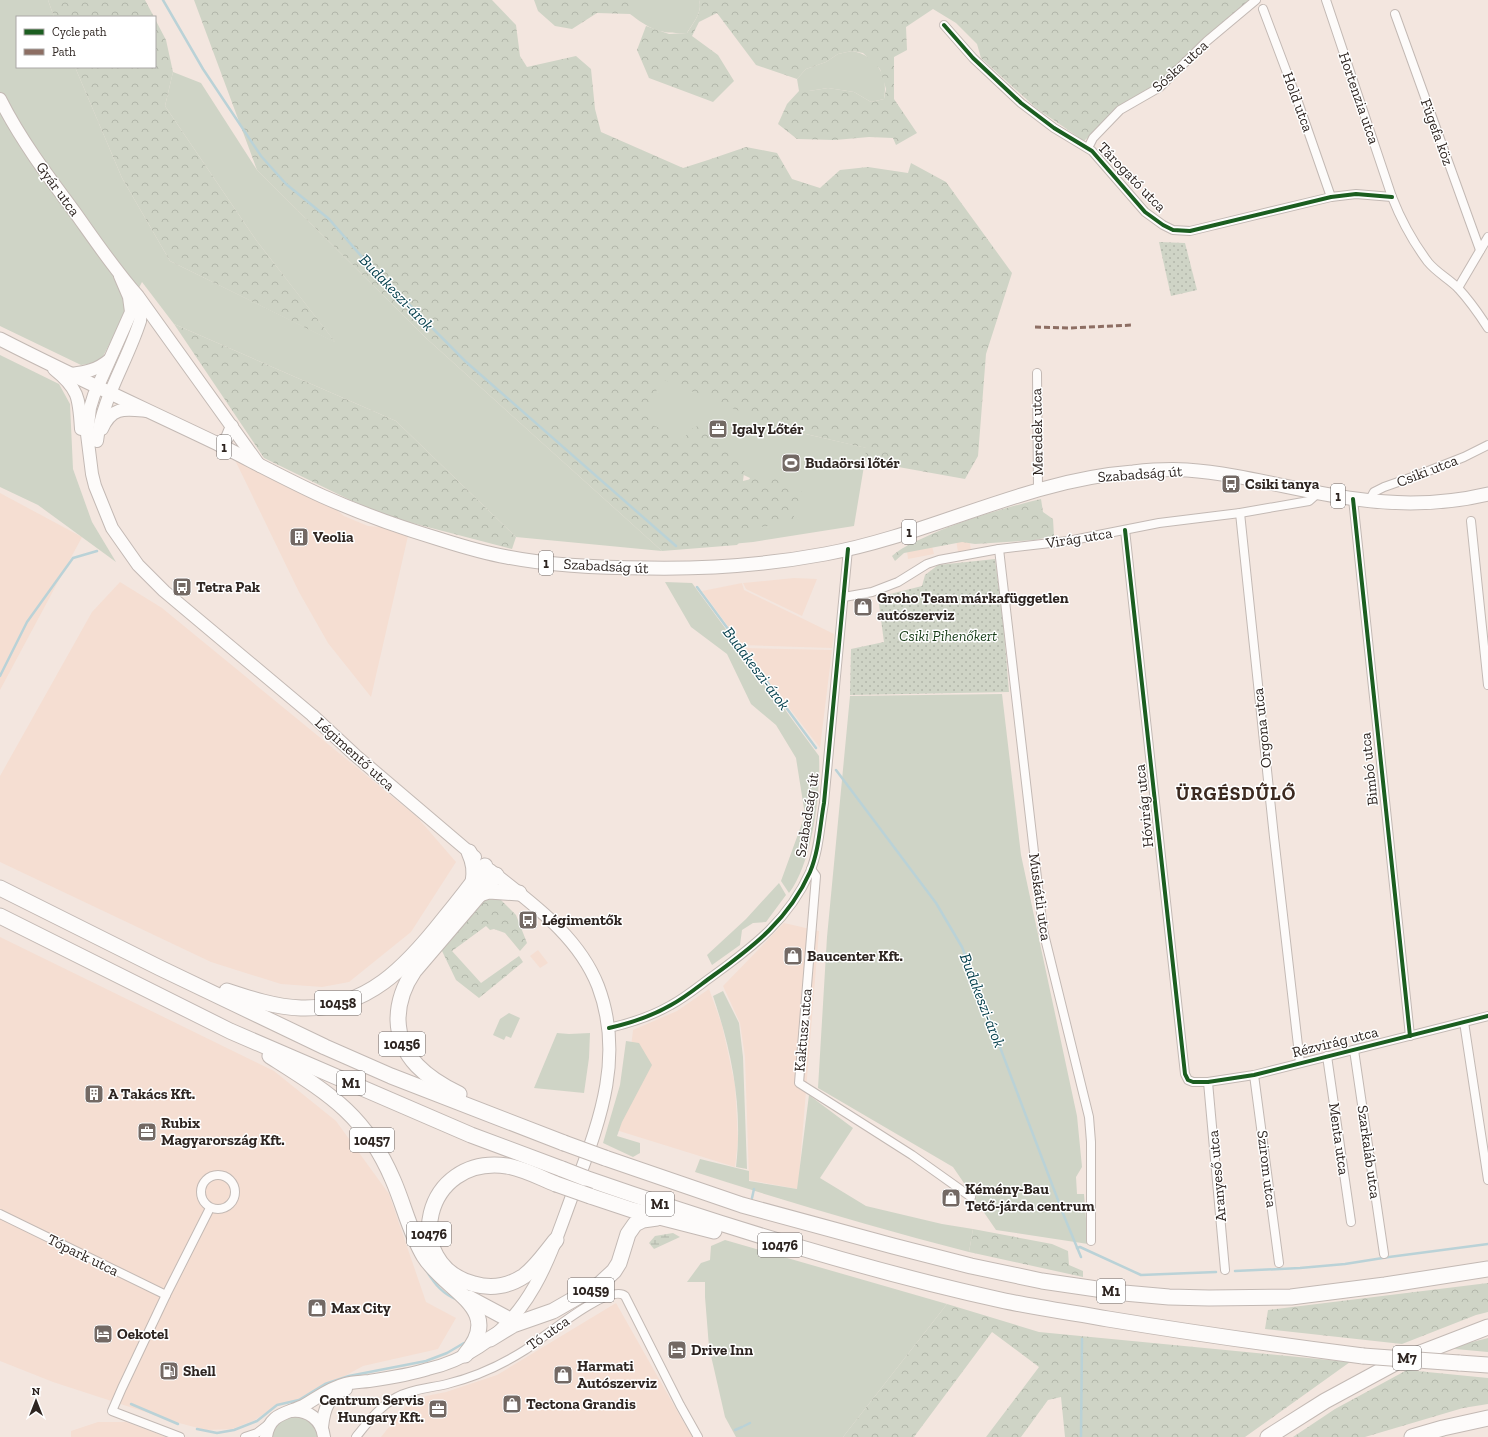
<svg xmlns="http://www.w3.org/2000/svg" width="1488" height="1437" font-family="'Zilla Slab',serif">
  <defs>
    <pattern id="forest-crowns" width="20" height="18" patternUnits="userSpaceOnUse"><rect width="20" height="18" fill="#cfd4c6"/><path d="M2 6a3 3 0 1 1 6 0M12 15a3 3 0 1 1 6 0" fill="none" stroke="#b2b6aa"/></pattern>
    <pattern id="wetland-marsh" width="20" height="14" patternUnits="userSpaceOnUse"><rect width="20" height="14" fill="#cfd4c6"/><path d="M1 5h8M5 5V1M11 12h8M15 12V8" fill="none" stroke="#b2b6aa"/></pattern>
    <pattern id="park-dots" width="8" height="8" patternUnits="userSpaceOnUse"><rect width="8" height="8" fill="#cfd4c6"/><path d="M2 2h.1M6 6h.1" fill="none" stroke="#b2b6aa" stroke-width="1.8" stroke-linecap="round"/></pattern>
  </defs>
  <rect width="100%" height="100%" fill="#f3e6df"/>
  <g fill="#f5ded2">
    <path d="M235,460L333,507L344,516L368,526L380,527L408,536L371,697L328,643L299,592Z"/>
    <path d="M0,493L82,537L0,690Z"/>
    <path d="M969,538L971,550L958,552L956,540Z"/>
    <path d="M932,546L934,554L908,559L907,551Z"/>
    <path d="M794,578L817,579L802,616L746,589L743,583Z"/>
    <path d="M120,582L162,608L417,817L456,862L411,932L349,982L322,987L281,984L211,962L0,862V776L92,612Z"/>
    <path d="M742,583L744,590L834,634L832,648L742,645L702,591Z"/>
    <path d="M743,648L832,650L820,748Z"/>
    <path d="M784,923L819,931L798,1189L749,1180L745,1057L740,1023L723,986Z"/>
    <path d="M0,937L274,1071L336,1121L389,1194L426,1302L456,1318L438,1349L363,1366L299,1401L278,1404L255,1420L232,1429L206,1430L179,1423L53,1382L0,1361Z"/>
    <path d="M538,950L548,963L540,968L530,956Z"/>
    <path d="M709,989L722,1025L735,1085L738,1140L735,1167L616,1130L626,1092L633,1030L677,1011Z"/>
    <path d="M616,1303L680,1416L693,1437H381L406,1406L426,1396L446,1392L497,1375Z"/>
    <path d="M98,1422H126L166,1437H71V1431Z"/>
  </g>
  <g fill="#cfd4c6">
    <path d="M0,0H48L54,17H17V67H75L122,178L170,261L335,342L256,240L165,106L173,72L201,83L257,170L426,338L662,551L516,537L396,421L174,324L142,282L100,362L81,365L0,326Z"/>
    <path d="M630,0H699C703,12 693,23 687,33C660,34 651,30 630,14Z"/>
    <path d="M852,51C876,55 889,76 884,99L871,102L854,92L828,88L809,91H799L797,79L806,69L826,62L838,54Z"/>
    <path d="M0,355L59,384L70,404L73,469L92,522L116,562L38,505L0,487Z"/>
    <path d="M659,361L788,430L867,448L854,526L753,542L721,545L750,478L632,422Z"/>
    <path d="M665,582L692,583L819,756C821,793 812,864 789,893L781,881L805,815L796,758L776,725L751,704L727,654L691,627Z"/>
    <path d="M1002,694L1021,855L1077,1116L1082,1167L1076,1177L1077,1194H1084L1088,1244L996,1230L953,1167L818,1088L827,937L850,696Z"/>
    <path d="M779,883L786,895L766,922L753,923L742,930L740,945L712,965L707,955L746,919Z"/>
    <path d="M723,991L739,1023L743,1057L747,1169L736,1167C743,1107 732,1052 713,996Z"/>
    <path d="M509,1013L520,1018L511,1038L506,1036L504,1040L493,1035L500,1019Z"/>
    <path d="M557,1033L569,1034L590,1033L589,1058L584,1093L534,1088Z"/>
    <path d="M626,1041L639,1043L652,1065L622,1122L617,1136L640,1143V1153L633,1157L603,1143L620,1085Z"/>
    <path d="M809,1095L853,1128L820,1178L866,1206L942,1224L973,1229L969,1252C876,1228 785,1201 695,1172L700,1159L749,1171V1181L797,1189Z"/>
    <path d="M725,1240L947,1304L843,1437H736L725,1417L709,1347L705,1297V1282H687L701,1263L710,1260L711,1246Z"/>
    <path d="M292,1416C305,1417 317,1423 318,1437H271L278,1423Z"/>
  </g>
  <g fill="url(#forest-crowns)">
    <path d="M48,0H145L154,17H54Z"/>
    <path d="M194,0H492L516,25L520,56L527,67L576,56L591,69L595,109L601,132L683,168L708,160L746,147L777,153L792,179L820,188L840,170L868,167L908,173L911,163L946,182L1012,273L986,354L978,456L965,479L865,461L866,448L780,428L662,379L646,412L651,424L683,439L693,428L705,423L728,447L729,457L745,465L743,481L767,475L802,489L792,523L753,528L737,545L662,551L426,338L257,170Z"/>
    <path d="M534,0H630V14L597,13L572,29L555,26L538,11Z"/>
    <path d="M699,0H1253L1152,89L1125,104L1084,141L1036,108L981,58L977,44L956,23L933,9L906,27L907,50L894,57V99L917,133L896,145L893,138L869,137L835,140L797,139L778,124L787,104L799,91H809L828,88L854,92L871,102L884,99L886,89L880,69L863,53L852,51L838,54L826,62L806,69L797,79L756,65L717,13L699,22L692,36L718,55L734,81L713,102L649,78L637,50L646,26L669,34L687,33C693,23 703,12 699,0Z"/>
    <path d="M155,19L166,40L173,72L165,106L256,240L336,343L170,261L122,178L75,67H155Z"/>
    <path d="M174,324L396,421L516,537L512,549L389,517L350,500L264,458Z"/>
    <path d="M1041,499L1043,512L1053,519L1054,536L1035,540L975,544L962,542L904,553L895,561L892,556C901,548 910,544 921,539C959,521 1000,509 1041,499Z"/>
    <path d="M490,898L500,899L516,915L527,943L520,951L505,933L494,929L490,930L486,926L452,951L481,983L519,956L523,962L479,998L456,980L442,951L445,942L483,901Z"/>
    <path d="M973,1229L1052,1244L1068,1251L1069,1265L1083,1271V1277L969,1252Z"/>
    <path d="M1488,1283V1312L1476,1315L1402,1344L1265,1329L1268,1310Z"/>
    <path d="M947,1304L1039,1332L1350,1362L1245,1437H1065L1061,1397L1048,1400L1021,1437H986L1039,1367L992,1332L914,1437H843Z"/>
    <path d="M1488,1338V1352L1455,1349L1456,1346Z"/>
    <path d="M1407,1370L1488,1378V1404L1463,1408L1365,1437H1293L1335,1409Z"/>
  </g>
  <path fill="url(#wetland-marsh)" d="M673,1233L680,1237L654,1249L649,1243L655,1236Z"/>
  <g fill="url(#park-dots)">
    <path d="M1159,242L1185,243L1197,290L1171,296Z"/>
    <path d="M995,559L1003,620L1009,692L850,695L851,649L884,642L878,597L922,586L925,575L938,565Z"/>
  </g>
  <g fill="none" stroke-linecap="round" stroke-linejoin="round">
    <g stroke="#bad2d7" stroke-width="2.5">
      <path d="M163,0L203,69L261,156L286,184L329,219L362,257L465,361L676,546"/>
      <path d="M697,587L816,748"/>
      <path d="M0,676L27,622L73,558L97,551"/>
      <path d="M836,770L936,903L962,947L1064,1216L1081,1257"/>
      <path d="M752,1198L754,1189"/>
      <path d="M1077,1248L1080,1247L1141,1275L1216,1272"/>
      <path d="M426,1270C435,1284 442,1294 458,1300"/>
      <path d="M1235,1271L1300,1268L1345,1264L1389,1257L1488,1244"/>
      <path d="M131,1404L178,1424"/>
      <path d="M744,1426L750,1423"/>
      <path d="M197,1429L217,1433L234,1430L257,1421L277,1405L299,1400L325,1384L349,1376L426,1361L447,1353L464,1343"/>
      <path d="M735,1430L742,1427"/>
      <path d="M1081,1437L1082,1339"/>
    </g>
    <g stroke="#c3b9b4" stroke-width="10">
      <g id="minor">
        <path d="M1326,0L1392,197C1401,220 1413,242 1428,262C1436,272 1449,279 1458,288C1469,300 1479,314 1488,328"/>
        <path d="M1263,9L1298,102L1331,197"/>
        <path d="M1395,14L1480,250"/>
        <path d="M944,25L973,58L1021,103L1054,128L1092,151L1145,212L1163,225L1173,230L1190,231L1331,197L1356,194L1392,197"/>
        <path d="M1088,148L1093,138L1120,110L1160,87L1207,41L1256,0"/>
        <path d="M1458,288L1488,237"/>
        <path d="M1037,373L1038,490"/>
        <path d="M1353,499L1410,1036"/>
        <path d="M1369,501L1374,492L1384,487L1418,475L1464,457L1488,445"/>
        <path d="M1240,513L1274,837L1300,1063"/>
        <path d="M1471,521L1488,685"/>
        <path d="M1125,530L1185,1074L1188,1080L1193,1082H1208L1254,1075L1488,1016"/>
        <path d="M999,549L1043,930L1089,1117L1091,1142V1241"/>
        <path d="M844,597L872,592L898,582L927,564L939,560L999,549L1068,541L1159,523L1240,513L1309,501L1318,493"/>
        <path d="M811,869L816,876L799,1083L912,1155L971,1197"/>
        <path d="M1464,1022L1488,1180"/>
        <path d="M609,1028C631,1023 652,1016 671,1005C686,997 700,985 714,975C754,946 789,919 810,872C819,851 820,825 824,803L848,549"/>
        <path d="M1354,1050L1384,1254"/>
        <path d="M1327,1056L1351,1222"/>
        <path d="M1254,1075L1279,1263"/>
        <path d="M1208,1082L1225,1270"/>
        <circle cx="218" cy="1192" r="17"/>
        <path d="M0,1214L166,1295"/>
        <path d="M180,1437L112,1411L122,1388L166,1295L210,1208"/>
        <path d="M245,1437L257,1433L270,1423"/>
        <path d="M356,1437C368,1422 380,1406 397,1397C411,1389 431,1388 447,1384C475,1377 500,1366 525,1350C541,1340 609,1282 625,1296L680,1405L698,1437"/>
      </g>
    </g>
    <g stroke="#c3b9b4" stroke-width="14">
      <g id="secondary">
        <path d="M0,99C20,139 47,175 74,211C94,239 114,269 138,296L260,466"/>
        <path d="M120,276L129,297L131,312L94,395L90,408L87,434L92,474L95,486L112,528L138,565L164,591L312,715L355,755L475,857"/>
        <path d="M54,369C79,389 79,398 81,429"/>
        <path d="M72,374C86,372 97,370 109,360"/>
        <path d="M102,429C112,406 125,409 147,411"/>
        <path d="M97,441C102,398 127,362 140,321L141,309L138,299"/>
        <path d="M219,445L227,438L232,426"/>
        <path d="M291,1411C308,1409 322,1420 324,1437"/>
        <path d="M322,1427C324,1409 328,1396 346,1389"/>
        <path d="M266,1437C269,1414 285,1414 303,1406C317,1398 329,1388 345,1384C353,1382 361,1382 369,1381C389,1378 409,1375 428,1369C446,1365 464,1357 479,1347C534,1311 551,1253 572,1196C597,1127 626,1060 598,986C578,935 531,903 490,870"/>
      </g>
    </g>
    <g stroke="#c3b9b4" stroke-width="15">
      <path id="primary" d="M0,339C72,376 145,409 218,444C252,461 287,480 322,496C360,513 399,527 439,539C461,546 484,553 507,557C553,566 600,568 647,568C707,569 766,565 825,554C930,535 1026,480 1133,472C1151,470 1169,469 1187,470C1244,474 1300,492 1356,499C1399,505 1446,504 1488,494"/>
    </g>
    <g stroke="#c3b9b4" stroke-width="17">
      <g id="motorway">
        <path d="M469,852C474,863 475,871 473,883"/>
        <path d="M0,888L160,968L325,1047L391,1076L564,1143"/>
        <path d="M480,894L489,891L519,893"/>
        <path d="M0,916L230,1031L471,1135L562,1169"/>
        <path d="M227,991C251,999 275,1007 301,1008C367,1010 407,966 444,919C458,902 472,884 485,866"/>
        <path d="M270,1056C328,1093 365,1114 393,1180C404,1205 410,1233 424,1256C446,1292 506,1308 465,1355"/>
        <path d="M459,1094C428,1079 399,1058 398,1020C398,1002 403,987 414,971L496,875"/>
        <path d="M605,1158L742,1205L893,1246L971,1266L1042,1281L1124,1293L1169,1297L1209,1298L1291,1297L1385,1285L1488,1269"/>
        <path d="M585,1178C723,1226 863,1270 1005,1301C1039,1308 1074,1313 1108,1319C1193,1333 1278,1345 1363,1356"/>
        <path d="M556,1184C541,1178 524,1169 507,1166C423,1154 400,1265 474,1284C491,1289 509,1286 524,1276C537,1266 546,1252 556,1240"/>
        <path d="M590,1196L632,1210L714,1231"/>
        <path d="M469,1298L510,1320"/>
        <path d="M490,1339L513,1325L553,1311L600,1284L614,1271L619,1263L628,1234L635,1224L643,1220L657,1218"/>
        <path d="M1459,1363L1488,1365"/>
        <path d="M1268,1437L1325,1401L1397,1362L1488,1327"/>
        <path d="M1412,1437L1443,1428L1488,1418"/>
      </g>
    </g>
    <use href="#minor" stroke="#fdfbfa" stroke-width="8"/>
    <use href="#secondary" stroke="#fdfbfa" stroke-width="12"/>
    <use href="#primary" stroke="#fdfbfa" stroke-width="13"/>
    <use href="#motorway" stroke="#fdfbfa" stroke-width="15"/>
    <g stroke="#c3b9b4" stroke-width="17" stroke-linecap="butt">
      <g id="motorway-bridge">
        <path d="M564,1143L605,1158"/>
        <path d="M562,1169L585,1178"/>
        <path d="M556,1184L590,1196"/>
        <path d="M1363,1356L1459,1363"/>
      </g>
    </g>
    <use href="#motorway-bridge" stroke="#fdfbfa" stroke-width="15"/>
    <path stroke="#8d6e63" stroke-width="3" stroke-dasharray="6 3" stroke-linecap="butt" d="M1035,327L1069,328L1133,325"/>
    <g stroke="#fff" stroke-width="6">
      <g id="cycleway">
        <path d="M944,25L973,58L1021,103L1054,128L1092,151L1145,212L1163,225L1173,230L1190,231L1331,197L1356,194L1392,197"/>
        <path d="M1353,499L1410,1036"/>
        <path d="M1125,530L1185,1074L1188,1080L1193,1082H1208L1254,1075L1488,1016"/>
        <path d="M609,1028C631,1023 652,1016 671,1005C686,997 700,985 714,975C754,946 789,919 810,872C819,851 820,825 824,803L848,549"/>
      </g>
    </g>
    <use href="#cycleway" stroke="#1b5e20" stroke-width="4"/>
  </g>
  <defs>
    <g id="office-square" transform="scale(1)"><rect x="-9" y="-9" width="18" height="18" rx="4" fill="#736964" stroke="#fff"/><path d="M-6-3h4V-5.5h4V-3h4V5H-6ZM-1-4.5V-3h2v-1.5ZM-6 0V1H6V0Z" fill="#fff"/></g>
    <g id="stadium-square" transform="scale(1)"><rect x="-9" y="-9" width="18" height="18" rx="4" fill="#736964" stroke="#fff"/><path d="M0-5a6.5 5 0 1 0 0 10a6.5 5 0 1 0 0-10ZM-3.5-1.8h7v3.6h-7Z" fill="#fff"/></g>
    <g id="bus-square" transform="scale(1)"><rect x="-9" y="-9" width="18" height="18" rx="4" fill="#736964" stroke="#fff"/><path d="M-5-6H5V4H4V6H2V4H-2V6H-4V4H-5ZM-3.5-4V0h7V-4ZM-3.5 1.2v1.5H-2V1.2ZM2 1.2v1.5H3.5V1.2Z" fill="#fff"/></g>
    <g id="building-square" transform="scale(1)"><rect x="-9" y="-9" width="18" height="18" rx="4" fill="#736964" stroke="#fff"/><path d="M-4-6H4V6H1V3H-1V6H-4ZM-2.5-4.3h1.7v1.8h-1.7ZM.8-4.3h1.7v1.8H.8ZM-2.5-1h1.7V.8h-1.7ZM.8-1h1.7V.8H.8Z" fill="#fff"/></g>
    <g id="shop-square" transform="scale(1)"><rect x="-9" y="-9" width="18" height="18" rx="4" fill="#736964" stroke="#fff"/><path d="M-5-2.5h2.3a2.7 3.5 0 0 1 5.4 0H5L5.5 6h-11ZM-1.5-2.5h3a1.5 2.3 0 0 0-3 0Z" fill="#fff"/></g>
    <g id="hotel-square" transform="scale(1)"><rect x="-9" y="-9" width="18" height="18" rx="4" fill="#736964" stroke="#fff"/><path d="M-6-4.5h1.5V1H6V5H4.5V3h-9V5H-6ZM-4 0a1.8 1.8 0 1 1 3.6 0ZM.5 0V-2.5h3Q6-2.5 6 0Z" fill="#fff"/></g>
    <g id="fuel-square" transform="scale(1)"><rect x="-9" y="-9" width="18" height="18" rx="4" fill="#736964" stroke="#fff"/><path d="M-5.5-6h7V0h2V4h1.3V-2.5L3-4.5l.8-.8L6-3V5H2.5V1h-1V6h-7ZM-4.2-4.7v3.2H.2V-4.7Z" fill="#fff"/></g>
  </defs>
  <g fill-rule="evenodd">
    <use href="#office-square" x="718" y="429"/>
    <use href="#stadium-square" x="791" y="463"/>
    <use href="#bus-square" x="1231" y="484"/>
    <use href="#building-square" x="299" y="537"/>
    <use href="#bus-square" x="182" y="587"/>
    <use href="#shop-square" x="863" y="607"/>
    <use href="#bus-square" x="528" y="920"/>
    <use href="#shop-square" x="793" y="956"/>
    <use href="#building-square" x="94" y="1094"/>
    <use href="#office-square" x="147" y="1132"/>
    <use href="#shop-square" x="951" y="1198"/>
    <use href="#shop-square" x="317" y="1308"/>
    <use href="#hotel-square" x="103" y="1334"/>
    <use href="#hotel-square" x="677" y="1350"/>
    <use href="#fuel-square" x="169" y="1371"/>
    <use href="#shop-square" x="563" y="1375"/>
    <use href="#shop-square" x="512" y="1404"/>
    <use href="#office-square" x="438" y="1409"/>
  </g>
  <g text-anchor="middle" stroke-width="3" stroke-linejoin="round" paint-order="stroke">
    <g fill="#fff" stroke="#6d6664" stroke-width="1">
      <rect x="217" y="435" width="14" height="24" rx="3"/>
      <rect x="1331" y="484" width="14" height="24" rx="3"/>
      <rect x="902" y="520" width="14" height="24" rx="3"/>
      <rect x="539" y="551" width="14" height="24" rx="3"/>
      <rect x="315" y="991" width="46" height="24" rx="3"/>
      <rect x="379" y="1032" width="46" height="24" rx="3"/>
      <rect x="337" y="1071" width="28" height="24" rx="3"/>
      <rect x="350" y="1128" width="44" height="24" rx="3"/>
      <rect x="646" y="1192" width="28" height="24" rx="3"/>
      <rect x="407" y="1222" width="44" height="24" rx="3"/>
      <rect x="758" y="1233" width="44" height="24" rx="3"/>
      <rect x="568" y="1278" width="46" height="24" rx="3"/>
      <rect x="1097" y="1279" width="28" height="24" rx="3"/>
      <rect x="1393" y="1346" width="28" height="24" rx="3"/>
    </g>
    <g font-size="14" font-weight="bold" fill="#2e2521">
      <text x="224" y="452">1</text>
      <text x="1338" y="501">1</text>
      <text x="909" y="537">1</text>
      <text x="546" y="568">1</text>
      <text x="338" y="1008">10458</text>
      <text x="402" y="1049">10456</text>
      <text x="351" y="1088">M1</text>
      <text x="372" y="1145">10457</text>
      <text x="660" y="1209">M1</text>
      <text x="429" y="1239">10476</text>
      <text x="780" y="1250">10476</text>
      <text x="591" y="1295">10459</text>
      <text x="1111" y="1296">M1</text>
      <text x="1407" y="1363">M7</text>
    </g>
    <g font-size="15" fill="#2e2521" stroke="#fff">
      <text transform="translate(1180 66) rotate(-42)" y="5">Sóska utca</text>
      <text transform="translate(1359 98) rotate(71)" y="5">Hortenzia utca</text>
      <text transform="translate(1298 102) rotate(70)" y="5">Hold utca</text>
      <text transform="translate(1437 132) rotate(70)" y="5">Fügefa köz</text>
      <text transform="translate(1132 177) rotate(46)" y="5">Tárogató utca</text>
      <text transform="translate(58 189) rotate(54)" y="5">Gyár utca</text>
      <text transform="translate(1037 432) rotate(-91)" y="5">Meredek utca</text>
      <text transform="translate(1427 471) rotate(-21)" y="5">Csiki utca</text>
      <text transform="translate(1140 474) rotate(-4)" y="5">Szabadság út</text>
      <text transform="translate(1079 538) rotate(-9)" y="5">Virág utca</text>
      <text transform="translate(606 566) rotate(3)" y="5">Szabadság út</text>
      <text transform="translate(1262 728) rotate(-96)" y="5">Orgona utca</text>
      <text transform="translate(355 754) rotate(42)" y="5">Légimentő utca</text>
      <text transform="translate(1369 769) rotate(-96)" y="5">Bimbó utca</text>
      <text transform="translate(1144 806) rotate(-96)" y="5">Hóvirág utca</text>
      <text transform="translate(807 815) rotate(-81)" y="5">Szabadság út</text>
      <text transform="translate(1040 897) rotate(82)" y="5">Muskátli utca</text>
      <text transform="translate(803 1030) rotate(-85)" y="5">Kaktusz utca</text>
      <text transform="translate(1335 1042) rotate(-14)" y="5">Rézvirág utca</text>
      <text transform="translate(1339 1139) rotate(82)" y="5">Menta utca</text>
      <text transform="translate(1369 1152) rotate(82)" y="5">Szarkaláb utca</text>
      <text transform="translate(1267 1169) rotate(83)" y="5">Szirom utca</text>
      <text transform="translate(1217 1176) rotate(-95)" y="5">Aranyeső utca</text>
      <text transform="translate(83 1255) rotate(26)" y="5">Tópark utca</text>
      <text transform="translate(548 1333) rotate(-35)" y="5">Tó utca</text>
    </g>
    <g font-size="15" font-weight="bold" fill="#2e2521" stroke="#fff" text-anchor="start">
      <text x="732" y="434">Igaly Lőtér</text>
      <text x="805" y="468">Budaörsi lőtér</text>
      <text x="1245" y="489">Csiki tanya</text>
      <text x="313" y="542">Veolia</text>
      <text x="196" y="592">Tetra Pak</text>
      <text x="877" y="603">Groho Team márkafüggetlen<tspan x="877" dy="17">autószerviz</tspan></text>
      <text x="542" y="925">Légimentők</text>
      <text x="807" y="961">Baucenter Kft.</text>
      <text x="108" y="1099">A Takács Kft.</text>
      <text x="161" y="1128">Rubix<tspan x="161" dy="17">Magyarország Kft.</tspan></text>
      <text x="965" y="1194">Kémény-Bau<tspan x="965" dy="17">Tető-járda centrum</tspan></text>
      <text x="331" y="1313">Max City</text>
      <text x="117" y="1339">Oekotel</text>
      <text x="691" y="1355">Drive Inn</text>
      <text x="577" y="1371">Harmati<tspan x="577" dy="17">Autószerviz</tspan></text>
      <text x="183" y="1376">Shell</text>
      <text x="424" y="1405" text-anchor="end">Centrum Servis<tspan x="424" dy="17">Hungary Kft.</tspan></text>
      <text x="526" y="1409">Tectona Grandis</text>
    </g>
    <g font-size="15" font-style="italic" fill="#163b16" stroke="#fff">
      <text x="948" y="641">Csiki Pihenőkert</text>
    </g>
    <g font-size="16" font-style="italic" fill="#003c49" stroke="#fff">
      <text transform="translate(397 292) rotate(46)" y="6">Budakeszi-árok</text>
      <text transform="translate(757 668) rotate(53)" y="6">Budakeszi-árok</text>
      <text transform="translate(983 1000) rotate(69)" y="6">Budakeszi-árok</text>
    </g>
    <g font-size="19" font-weight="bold" letter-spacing="1" fill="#3b2920" stroke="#fff">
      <text x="1236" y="800">ÜRGÉSDŰLŐ</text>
    </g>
  </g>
  <rect x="16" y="16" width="140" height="52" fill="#ffffff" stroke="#aba8a6"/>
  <rect x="24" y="29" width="20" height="6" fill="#1b5e20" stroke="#aba8a6"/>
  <text x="52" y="36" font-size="12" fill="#2e2521">Cycle path</text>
  <rect x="24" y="49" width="20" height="6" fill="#8d6e63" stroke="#aba8a6"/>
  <text x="52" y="56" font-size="12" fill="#2e2521">Path</text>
  <g transform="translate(36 1401)" stroke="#ffffff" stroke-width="3" paint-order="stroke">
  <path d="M0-3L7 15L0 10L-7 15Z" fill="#2e2521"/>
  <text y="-6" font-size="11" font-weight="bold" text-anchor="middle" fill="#2e2521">N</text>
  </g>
</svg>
